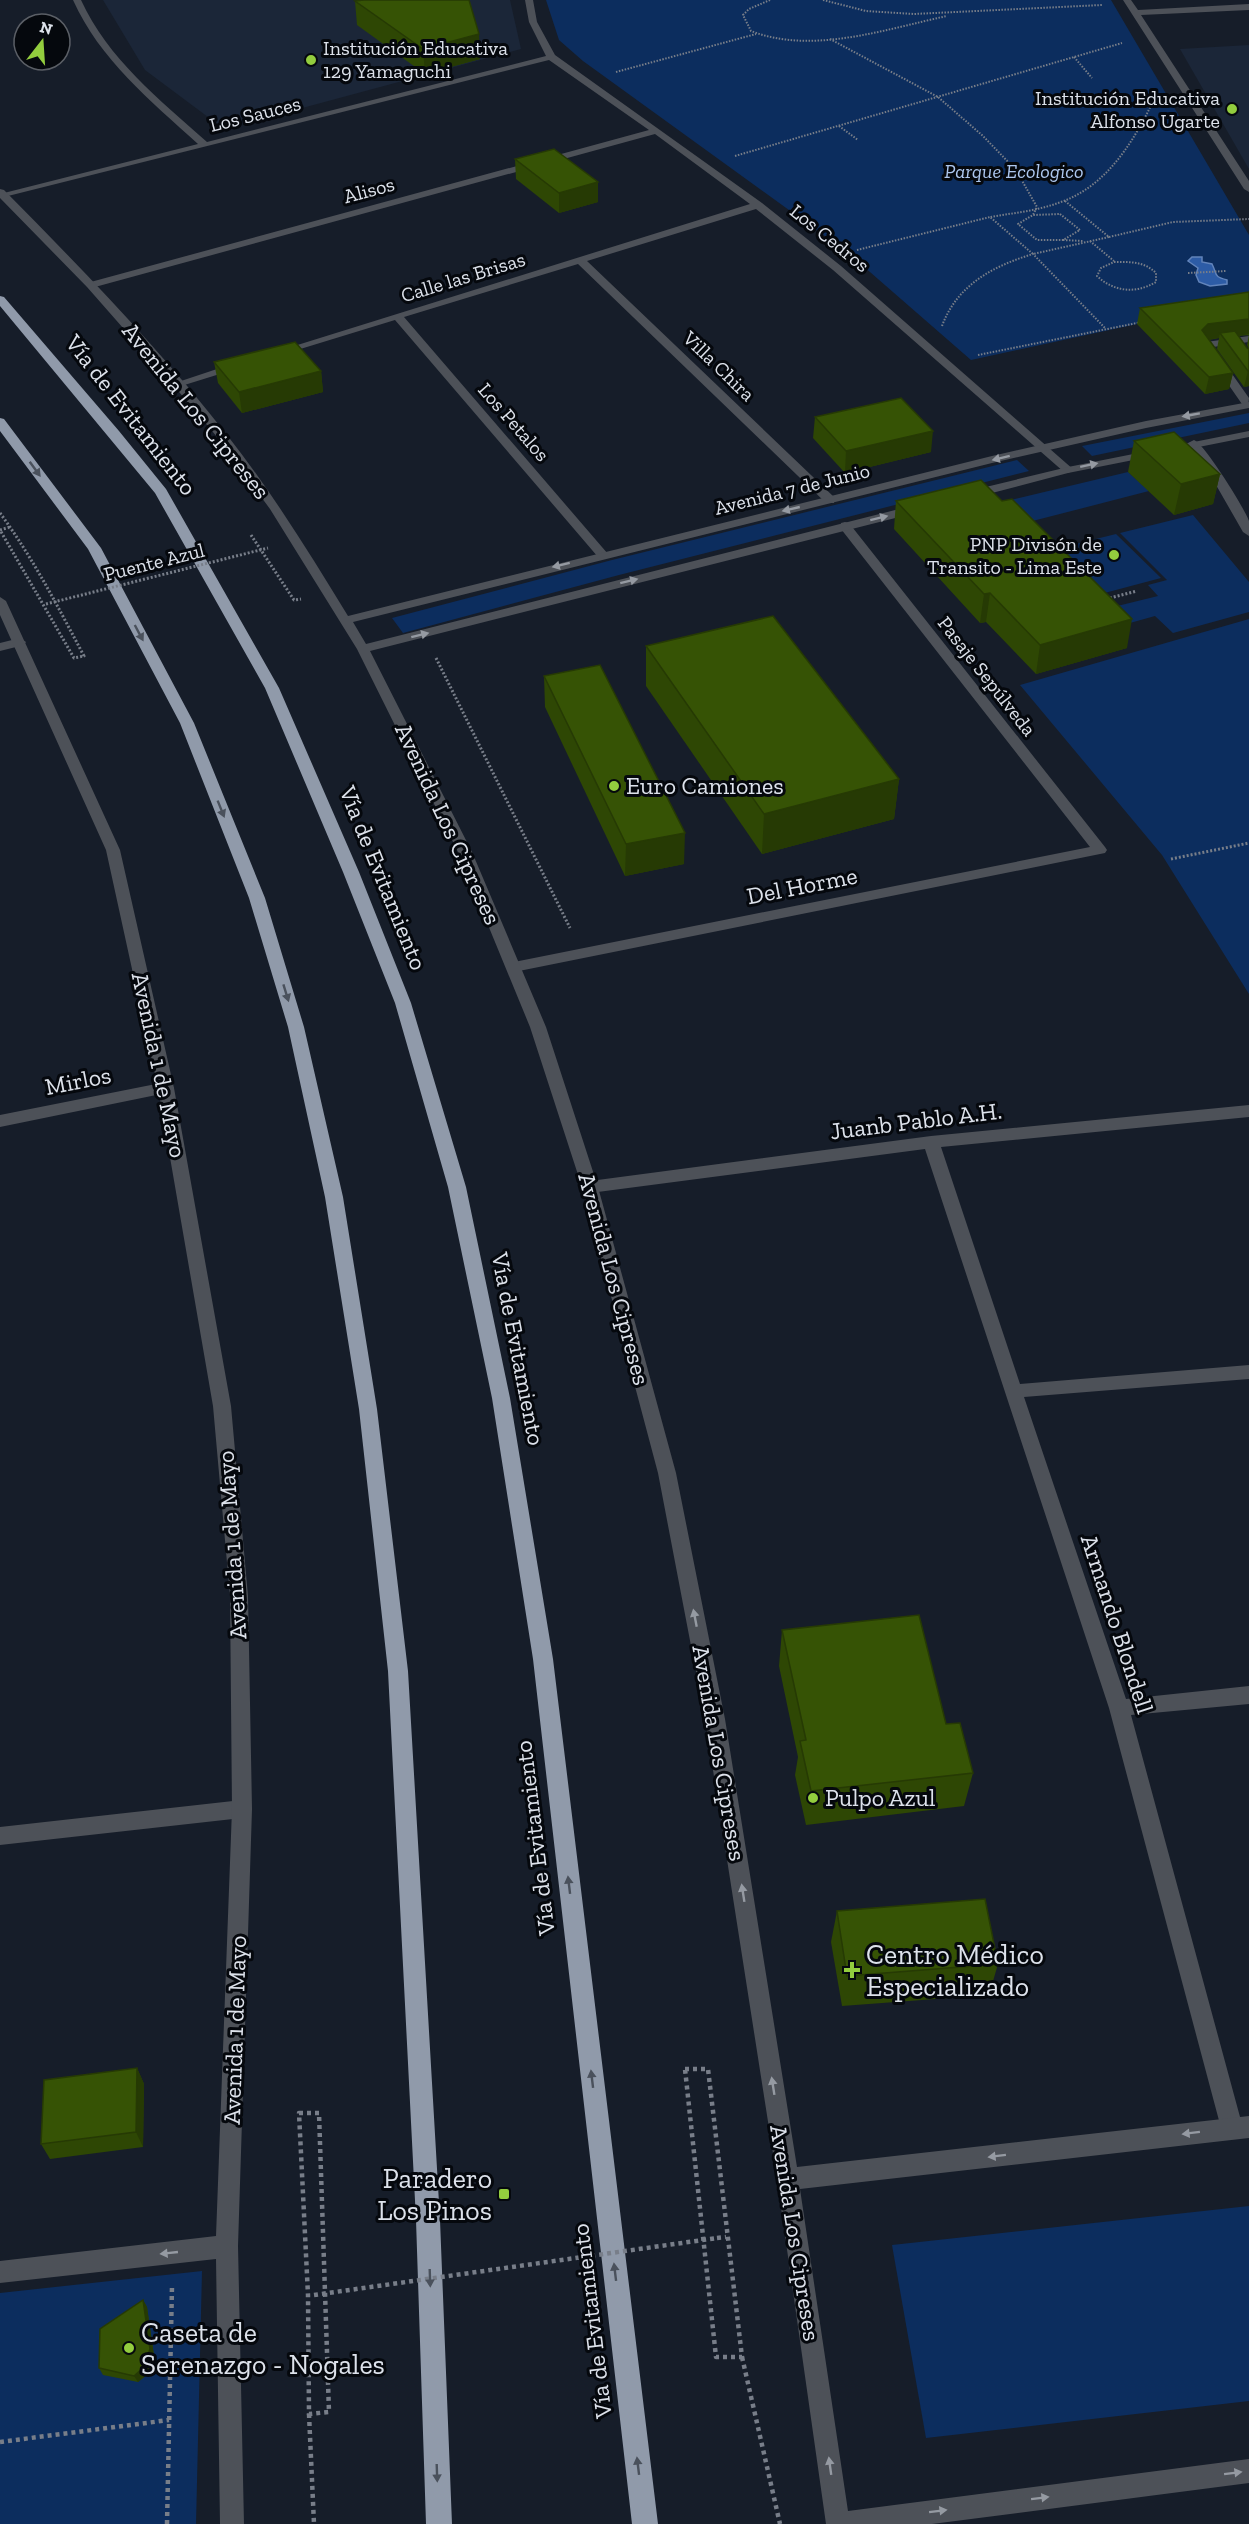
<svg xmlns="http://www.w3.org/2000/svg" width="1249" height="2524" font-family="'Zilla Slab',serif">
  <rect width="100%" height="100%" fill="#161d29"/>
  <g fill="#1b2638">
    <path d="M103,0H510L521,49L224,129L145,70Z"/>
    <path d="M1249,45V169L1180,49Z"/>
  </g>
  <g fill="#0c2d5e">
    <path d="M546,0H1111L1249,235V307L1137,324L971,360L847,252L583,61L559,40Z"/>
    <path d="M1249,413V423L1092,456L1082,446Z"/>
    <path d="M1017,460L1029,471L619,575L403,633L392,618L612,560Z"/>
    <path d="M1128,472L1149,491L998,530L977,508Z"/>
    <path d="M1193,515L1249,582V612L1173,633L1155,616L1112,628L1097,611L1158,596L1148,585L1167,580L1120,533Z"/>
    <path d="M1116,534L1161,578L1082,599L1039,553Z"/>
    <path d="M1249,619V994L1162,855L1020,685Z"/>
    <path d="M1249,2206V2401L926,2438L892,2245Z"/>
    <path d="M202,2271L196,2524H0V2293Z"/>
  </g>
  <path fill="#2d5ca6" stroke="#6284bb" stroke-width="1.5" d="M1192,257H1202V262L1212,264C1218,276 1213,276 1227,280V284L1210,286L1199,282L1196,275L1198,268L1188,261Z"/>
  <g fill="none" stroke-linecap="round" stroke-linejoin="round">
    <g stroke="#787e89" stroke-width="2" stroke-dasharray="1.5 1.5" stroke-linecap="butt">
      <path d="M770,0L749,9L743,15L751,31C812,55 886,29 947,16"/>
      <path d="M823,0L866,11L914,14L1102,5"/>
      <path d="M830,39L938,97L983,136L1016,170L1037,207L1033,215"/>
      <path d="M1074,57L1092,78"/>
      <path d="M616,72L756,34"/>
      <path d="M839,126L858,140"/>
      <path d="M735,156L1122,43"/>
      <path d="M1065,201L1109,237L1033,254L990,217C1013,213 1036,211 1058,203C1108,187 1136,138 1157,93"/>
      <path d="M1060,214L1080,230L1063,240H1037L1018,224L1033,215Z"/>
      <path d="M1109,237L1173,222L1249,219"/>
      <path d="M1063,240L1083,241"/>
      <path d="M1090,241L1114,261"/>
      <path d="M857,250L990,217"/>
      <path d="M1114,262C1129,262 1144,261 1156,273V282C1136,294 1114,292 1097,276L1101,268Z"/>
      <path d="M1188,273L1226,271"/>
      <path d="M942,326C957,285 993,266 1033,254L1105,328"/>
      <path d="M978,355L1142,322"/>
    </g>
    <g stroke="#787e89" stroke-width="3" stroke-dasharray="2 2" stroke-linecap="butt">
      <path d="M0,513C33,558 58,607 84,656L74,658L0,530L10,527"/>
      <path d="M251,535L294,600L301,599"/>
      <path d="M1106,599L1137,591"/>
      <path d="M436,658L570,928"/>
      <path d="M1171,859L1249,843"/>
    </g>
    <g stroke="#787e89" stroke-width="4.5" stroke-dasharray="4 4" stroke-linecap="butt">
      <path d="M685,2069H708L742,2357H716Z"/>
      <path d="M299,2113H319L329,2412L309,2414L308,2295Z"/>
      <path d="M717,2238L726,2237"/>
      <path d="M742,2357L780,2524"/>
      <path d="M309,2414L314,2524"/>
      <path d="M0,2442L169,2420"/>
      <path d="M167,2524L172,2286"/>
    </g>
    <g fill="#4d5158" fill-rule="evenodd">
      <path d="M1249,336V342L1213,347L1249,398L1248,408L1244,407L1201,345L1206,342Z"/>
      <path d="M1194,440C1204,443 1245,509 1249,521C1249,525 1249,531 1249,536L1243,532L1200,457L1188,443Z"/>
      <path d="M845,522L849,523L1105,847L1107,850L1105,853L514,972L509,971L507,967L514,962L1090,847L841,529V523Z"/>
    </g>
    <g fill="#4d5158" fill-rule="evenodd">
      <path d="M73,0H81C108,59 159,99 207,142L546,56L529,22L525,0H533L537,22L555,55L762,203L841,266L1074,470L1068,473L1064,472L833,270L756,209L587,261L834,497V503H826L578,264L404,317L608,554L602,558L598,557L395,320L284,354L280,355L275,352L750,204L655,134L95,287H87V283L649,130L549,60L0,198V194L198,144C150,100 100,60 73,0Z"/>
      <path d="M1123,0H1131L1138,10L1249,4V10L1141,15L1249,181V192L1244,189Z"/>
      <path d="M235,363L239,364V368L178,387L172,384Z"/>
      <path d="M20,638L26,642L24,645L0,651V643Z"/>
      <path d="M166,1082L171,1084L174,1088L171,1092L0,1127V1115Z"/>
      <path d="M1249,1105V1117L941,1147L1020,1384L1249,1365V1379L1024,1397L1126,1699L1249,1686V1704L1131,1715L1243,2128L1240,2136L1232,2139L1224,2136L1221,2128L1109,1708L925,1149L590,1193L584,1191L582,1187L584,1183L590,1181L931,1136Z"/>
      <path d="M242,1800L249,1803L252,1809L249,1815L242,1818L0,1845V1827Z"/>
    </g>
    <g fill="#4d5158" fill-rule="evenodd">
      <path d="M0,189L4,190C81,268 159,348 227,435C272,492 310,554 348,616L992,456L1146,421L1249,402V408L1146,428L992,463L353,622L366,644L915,505L921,509L919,512L370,651L472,852L546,1027L598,1187L676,1473L725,1719L797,2167L1249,2116V2138L800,2189L848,2511L1249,2459V2483L932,2524H826L777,2179L705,1719L658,1473L582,1187L530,1027L458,852L357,649L270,509L218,438L174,386L87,287L0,198Z"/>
      <path d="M1249,431V437L1068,473L969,499L963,495L965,492L1068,467Z"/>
      <path d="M0,597L6,601L120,850L174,1088L231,1406L248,1596L252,1809L238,2246L244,2524H220L216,2259L0,2283V2261L216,2236L232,1809L230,1596L213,1406L158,1088L106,850L0,615Z"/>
    </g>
    <g fill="#909aaa" fill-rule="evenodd">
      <path d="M0,296L4,297L119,431L166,489L279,688L359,872L411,1003L466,1187L510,1398L553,1659L658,2524H632L533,1659L492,1398L448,1187L395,1003L343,872L265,688L155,493L0,306Z"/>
      <path d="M0,418L4,419L101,548L194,723L265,898L304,1027L343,1197L377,1409L408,1671L440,2220L452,2524H426L416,2220L388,1671L359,1409L325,1197L288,1027L249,898L180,723L88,549L0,431Z"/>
    </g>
    <path stroke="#787e89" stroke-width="3" stroke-dasharray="2 2" stroke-linecap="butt" d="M46,604L268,548"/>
    <path stroke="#787e89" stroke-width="4.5" stroke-dasharray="4 4" stroke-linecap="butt" d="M314,2295L717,2238"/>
  </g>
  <g fill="#2e4704" fill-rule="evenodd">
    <path d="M355,1L480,59L425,74L357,25Z"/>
    <path d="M515,159L598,202L559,213L516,179Z"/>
    <path d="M1249,292V386L1244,387L1217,349L1219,338L1209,340L1233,373L1229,389L1205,394L1137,324L1140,308ZM1249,335L1247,345L1249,349L1247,348L1238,336Z"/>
    <path d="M214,362L321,371L323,392L242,413L218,383Z"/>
    <path d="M815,417L931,452L845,473L813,438Z"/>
    <path d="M1134,441L1220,474L1213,504L1174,515L1128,472Z"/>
    <path d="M896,501L1127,648L1036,674L986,622L980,623L894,529Z"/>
    <path d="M646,646L899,779L894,819L762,854L646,686Z"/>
    <path d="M544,676L684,864L625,876L545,707Z"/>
    <path d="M782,1630L946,1724L973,1773L964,1806L806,1825L795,1775L798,1757L779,1666Z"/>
    <path d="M837,1911L998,1964L989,1995L842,2006L831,1942Z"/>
    <path d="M137,2068L144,2084L143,2147L50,2159L41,2144Z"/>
    <path d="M143,2300L147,2307L154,2356L148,2374L138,2382L103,2375L99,2368Z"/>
  </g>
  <g fill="#263a04">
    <path d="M479,34L480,59L425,74L423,49Z"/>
    <path d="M598,182V202L559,213V193Z"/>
    <path d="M1249,319V334L1224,338L1220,333L1219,338L1205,340L1202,330L1208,324Z"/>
    <path d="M321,371L323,392L242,413L239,392Z"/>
    <path d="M1248,371H1249V386L1244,387Z"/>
    <path d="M1233,373L1229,389L1205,394L1209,377Z"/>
    <path d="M933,431L931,452L845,473L846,451Z"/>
    <path d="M1220,474L1213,504L1174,515L1181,484Z"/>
    <path d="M990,593L986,622L980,623L984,594Z"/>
    <path d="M1132,619L1127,648L1036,674L1040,645Z"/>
    <path d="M899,779L894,819L762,854L764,814Z"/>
    <path d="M685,833L684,864L625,876L626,844Z"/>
    <path d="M137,2068L144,2084L143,2147L136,2132Z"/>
    <path d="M143,2300L147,2307L154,2356L148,2374L138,2382L134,2376Z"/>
  </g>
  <g fill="#365305" stroke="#263a04" stroke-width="1.5">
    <path d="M364,0H469L479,34L423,49L355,1Z"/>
    <path d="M554,149L598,182L559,193L515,159Z"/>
    <path d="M1249,292V319L1208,324L1202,330L1233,373L1209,377L1140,308Z"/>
    <path d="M1235,331L1247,348L1249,349V371H1248L1220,333Z"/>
    <path d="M295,342L321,371L239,392L214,362Z"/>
    <path d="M901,398L933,431L846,451L815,417Z"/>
    <path d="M1174,432L1220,474L1181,484L1134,441Z"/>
    <path d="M981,480L1002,501L1012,499L1132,619L1040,645L990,593L984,594L896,501Z"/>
    <path d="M773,616L899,779L764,814L646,646Z"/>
    <path d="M600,665L685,833L626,844L544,676Z"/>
    <path d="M919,1615L946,1724L960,1723L973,1773L811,1791L800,1741L806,1740L782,1630Z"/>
    <path d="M985,1899L998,1964L847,1976L837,1911Z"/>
    <path d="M137,2068L136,2132L41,2144L44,2080Z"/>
    <path d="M143,2300L150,2349L144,2367L134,2376L99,2368L100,2329Z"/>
  </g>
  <defs><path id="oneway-solid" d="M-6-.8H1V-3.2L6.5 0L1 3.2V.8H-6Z" transform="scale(1.5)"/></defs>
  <g fill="#959aa2">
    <use href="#oneway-solid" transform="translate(1191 415) rotate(170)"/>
    <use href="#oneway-solid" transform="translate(1001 458) rotate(166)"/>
    <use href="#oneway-solid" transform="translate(1089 465) rotate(-12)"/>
    <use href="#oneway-solid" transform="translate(791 509) rotate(167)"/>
    <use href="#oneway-solid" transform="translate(879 518) rotate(-14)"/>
    <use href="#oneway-solid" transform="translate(561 565) rotate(166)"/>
    <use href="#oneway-solid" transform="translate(629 581) rotate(-14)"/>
    <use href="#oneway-solid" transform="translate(420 635) rotate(-14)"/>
    <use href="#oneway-solid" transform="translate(695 1618) rotate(-101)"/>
    <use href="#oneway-solid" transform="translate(743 1893) rotate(-99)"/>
    <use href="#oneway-solid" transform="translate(773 2086) rotate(-99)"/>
    <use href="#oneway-solid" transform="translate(1191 2133) rotate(173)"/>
    <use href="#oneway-solid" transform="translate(997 2156) rotate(173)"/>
    <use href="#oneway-solid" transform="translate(169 2253) rotate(174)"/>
    <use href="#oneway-solid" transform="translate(830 2466) rotate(-98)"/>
    <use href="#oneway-solid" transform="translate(1233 2473) rotate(-7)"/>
    <use href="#oneway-solid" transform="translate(1040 2498) rotate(-7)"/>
    <use href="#oneway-solid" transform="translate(938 2511) rotate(-7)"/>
  </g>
  <g fill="#4a515c">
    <use href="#oneway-solid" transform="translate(35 469) rotate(54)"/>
    <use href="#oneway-solid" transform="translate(139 633) rotate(62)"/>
    <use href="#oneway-solid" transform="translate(221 809) rotate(68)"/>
    <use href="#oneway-solid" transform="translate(286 993) rotate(73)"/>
    <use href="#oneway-solid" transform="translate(569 1885) rotate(-97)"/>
    <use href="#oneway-solid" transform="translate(592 2079) rotate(-97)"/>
    <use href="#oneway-solid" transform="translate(615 2272) rotate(-97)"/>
    <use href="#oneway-solid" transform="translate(430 2278) rotate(88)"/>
    <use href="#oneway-solid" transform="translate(638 2466) rotate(-97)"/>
    <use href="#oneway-solid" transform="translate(437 2473) rotate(88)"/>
  </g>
  <g fill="#93cd3e" stroke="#05080d" stroke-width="2">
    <circle cx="311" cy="60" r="6"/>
    <circle cx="1232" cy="109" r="6"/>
    <circle cx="1114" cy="555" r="6"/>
    <circle cx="614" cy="786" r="6"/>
    <circle cx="813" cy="1798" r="6"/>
    <path d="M849 1961h6v6h6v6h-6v6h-6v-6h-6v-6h6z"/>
    <rect x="498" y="2188" width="12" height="12" rx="3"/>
    <circle cx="129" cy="2348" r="6"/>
  </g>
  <g text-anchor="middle" stroke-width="6" stroke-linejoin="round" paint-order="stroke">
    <g font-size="20" fill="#dde2eb" stroke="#05080d" text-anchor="end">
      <text x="323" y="55" text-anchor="start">Institución Educativa<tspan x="323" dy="23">129 Yamaguchi</tspan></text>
      <text x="1220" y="105">Institución Educativa<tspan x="1220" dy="23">Alfonso Ugarte</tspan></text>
      <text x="1102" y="551">PNP Divisón de<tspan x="1102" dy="23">Transito - Lima Este</tspan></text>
    </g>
    <g font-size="20" fill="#dde2eb" stroke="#05080d">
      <text transform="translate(255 114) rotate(-14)" y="7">Los Sauces</text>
      <text transform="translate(369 190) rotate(-15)" y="7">Alisos</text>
      <text transform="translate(830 238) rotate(39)" y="7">Los Cedros</text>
      <text transform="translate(463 277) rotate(-17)" y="7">Calle las Brisas</text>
      <text transform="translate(719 366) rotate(44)" y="7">Villa Chira</text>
      <text transform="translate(514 422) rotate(49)" y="7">Los Petalos</text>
      <text transform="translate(792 489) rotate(-14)" y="7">Avenida 7 de Junio</text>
      <text transform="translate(154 562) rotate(-14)" y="7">Puente Azul</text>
      <text transform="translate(987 676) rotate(52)" y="7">Pasaje Sepúlveda</text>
    </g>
    <g font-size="20" font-style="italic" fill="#adc7ef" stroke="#05080d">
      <text x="1014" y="178">Parque Ecologico</text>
    </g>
    <g font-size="24" fill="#dde2eb" stroke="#05080d">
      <text transform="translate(196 411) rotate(51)" y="8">Avenida Los Cipreses</text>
      <text transform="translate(131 415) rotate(52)" y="8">Vía de Evitamiento</text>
      <text transform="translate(448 824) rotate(65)" y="8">Avenida Los Cipreses</text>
      <text transform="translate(383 878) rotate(68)" y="8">Vía de Evitamiento</text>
      <text transform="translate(802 886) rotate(-11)" y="8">Del Horme</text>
      <text transform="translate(159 1065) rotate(78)" y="8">Avenida 1 de Mayo</text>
      <text transform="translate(78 1081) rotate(-11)" y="8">Mirlos</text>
      <text transform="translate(916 1121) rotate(-7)" y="8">Juanb Pablo A.H.</text>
      <text transform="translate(614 1279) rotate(75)" y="8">Avenida Los Cipreses</text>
      <text transform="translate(518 1349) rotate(79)" y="8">Vía de Evitamiento</text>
      <text transform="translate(232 1545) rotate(-94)" y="8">Avenida 1 de Mayo</text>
      <text transform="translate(1117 1624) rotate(72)" y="8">Armando Blondell</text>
      <text transform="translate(719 1753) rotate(80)" y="8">Avenida Los Cipreses</text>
      <text transform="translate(535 1838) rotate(-97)" y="8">Vía de Evitamiento</text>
      <text transform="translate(235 2030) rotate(-88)" y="8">Avenida 1 de Mayo</text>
      <text transform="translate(795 2233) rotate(81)" y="8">Avenida Los Cipreses</text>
      <text transform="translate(592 2321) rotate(-97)" y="8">Vía de Evitamiento</text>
    </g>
    <g font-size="24" fill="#dde2eb" stroke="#05080d" text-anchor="start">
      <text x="626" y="794">Euro Camiones</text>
      <text x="825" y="1806">Pulpo Azul</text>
    </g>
    <g font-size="28" fill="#dde2eb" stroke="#05080d" text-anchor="start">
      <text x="866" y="1964">Centro Médico<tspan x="866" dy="32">Especializado</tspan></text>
      <text x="492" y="2188" text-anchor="end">Paradero<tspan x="492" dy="32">Los Pinos</tspan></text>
      <text x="141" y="2342">Caseta de<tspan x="141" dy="32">Serenazgo - Nogales</tspan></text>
    </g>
  </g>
  <g transform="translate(42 42) rotate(17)"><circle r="28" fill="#05080d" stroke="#5b5f66" stroke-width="1.5"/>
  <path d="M0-4.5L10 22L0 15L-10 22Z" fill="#93cd3e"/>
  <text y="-9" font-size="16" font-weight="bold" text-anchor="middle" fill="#dde2eb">N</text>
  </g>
</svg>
